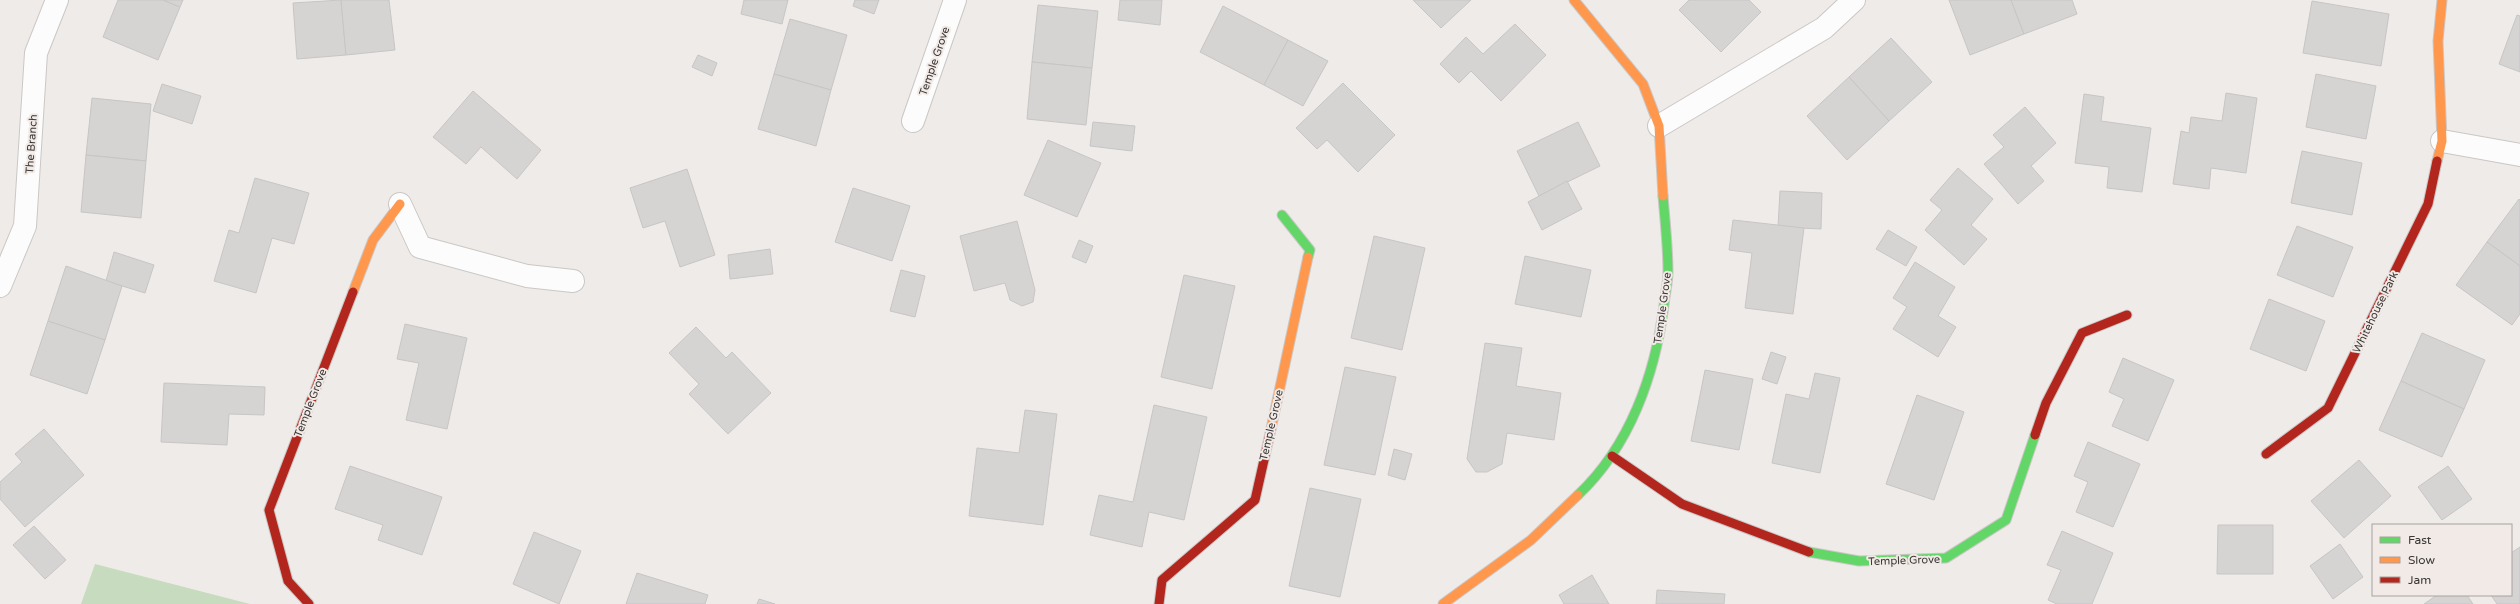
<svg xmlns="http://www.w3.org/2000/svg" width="2520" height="604" font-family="'Varela Round',sans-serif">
  <rect width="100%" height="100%" fill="#efebe9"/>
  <path fill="#c7dbbf" d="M95,564L250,604H81Z"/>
  <g fill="#d6d3d3" stroke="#c7c5c5">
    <path d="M118,0H163L180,7L158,60L103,37Z"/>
    <path d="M163,0H183L180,7Z"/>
    <path d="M341,0L346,55L297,59L293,3Z"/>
    <path d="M341,0H389L395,50L346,55Z"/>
    <path d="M744,0H788L782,24L741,14Z"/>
    <path d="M855,0H879L874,14L853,6Z"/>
    <path d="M1120,0H1162L1160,25L1118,20Z"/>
    <path d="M1413,0H1471L1441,28Z"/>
    <path d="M1689,0H1749L1761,12L1721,52L1679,10Z"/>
    <path d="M1949,0H2011L2024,34L1970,55Z"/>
    <path d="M2011,0H2072L2077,14L2024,34Z"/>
    <path d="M2312,1L2389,14L2381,66L2303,53Z"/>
    <path d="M1038,5L1098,11L1092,68L1032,62Z"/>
    <path d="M1223,6L1288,40L1264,85L1200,52Z"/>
    <path d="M2517,15L2520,16V72L2499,64Z"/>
    <path d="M790,19L847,35L831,90L774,74Z"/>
    <path d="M1515,24L1546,55L1501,101L1471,71L1459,83L1440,64L1466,37L1483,54Z"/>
    <path d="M1891,38L1932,82L1889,121L1849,77Z"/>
    <path d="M1288,40L1328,61L1303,106L1264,85Z"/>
    <path d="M698,55L717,63L712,76L692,67Z"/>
    <path d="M1032,62L1092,68L1086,125L1027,119Z"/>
    <path d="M774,74L831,90L816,146L758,129Z"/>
    <path d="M2316,74L2376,86L2366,139L2306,127Z"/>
    <path d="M1849,77L1889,121L1847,160L1807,116Z"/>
    <path d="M1343,83L1395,135L1358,172L1327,140L1317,149L1296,128Z"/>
    <path d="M162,84L201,96L192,124L153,111Z"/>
    <path d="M473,91L541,150L517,179L481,147L466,164L433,137Z"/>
    <path d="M2226,93L2257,98L2246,173L2211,168L2209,189L2173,184L2181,131L2189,133L2191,117L2222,121Z"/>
    <path d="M2084,94L2104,97L2101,121L2151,128L2142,192L2107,188L2109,167L2075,163Z"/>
    <path d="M92,98L151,104L146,161L86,155Z"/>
    <path d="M2025,107L2056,143L2031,166L2044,181L2018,204L1984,164L2004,147L1993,135Z"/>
    <path d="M1093,122L1135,126L1132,151L1090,146Z"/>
    <path d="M1578,122L1600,166L1539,196L1517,151Z"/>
    <path d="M1048,140L1101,163L1077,217L1024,195Z"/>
    <path d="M2302,151L2362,163L2352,215L2291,203Z"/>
    <path d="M86,155L146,161L141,218L81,212Z"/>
    <path d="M1958,168L1993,199L1971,225L1987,239L1964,265L1925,230L1942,210L1930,200Z"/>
    <path d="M687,169L715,255L680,267L665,221L643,228L630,188Z"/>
    <path d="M255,178L309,193L294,244L272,238L256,293L214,281L229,230L239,233Z"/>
    <path d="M1567,181L1582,209L1542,230L1528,202Z"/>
    <path d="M853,188L910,206L892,261L835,242Z"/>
    <path d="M1780,191L1822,193L1821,229L1778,227Z"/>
    <path d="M2519,199L2520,200V266L2487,242Z"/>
    <path d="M1733,220L1804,228L1793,314L1745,308L1752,253L1729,250Z"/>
    <path d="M1017,221L1035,290L1033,302L1022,306L1010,300L1005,283L974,291L960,236Z"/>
    <path d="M2297,226L2353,247L2333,297L2277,275Z"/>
    <path d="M1888,230L1917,247L1906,266L1876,249Z"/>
    <path d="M1374,236L1425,248L1402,350L1351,338Z"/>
    <path d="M1079,240L1093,246L1086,263L1072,257Z"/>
    <path d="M2487,242L2520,266V314L2512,325L2456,285Z"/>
    <path d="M770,249L773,274L730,279L728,255Z"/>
    <path d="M114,252L154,265L145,293L106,281Z"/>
    <path d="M1525,256L1591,270L1581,317L1515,304Z"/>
    <path d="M1915,262L1955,287L1938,316L1956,327L1938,357L1893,329L1907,307L1893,298Z"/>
    <path d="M66,266L122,286L105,340L48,321Z"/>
    <path d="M901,270L925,276L915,317L890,311Z"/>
    <path d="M1184,275L1235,286L1212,389L1161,377Z"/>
    <path d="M2269,299L2325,321L2306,371L2250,349Z"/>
    <path d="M48,321L105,340L87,394L30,375Z"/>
    <path d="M405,324L467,338L447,429L406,420L419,363L397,359Z"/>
    <path d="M696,327L726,358L732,352L771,393L728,434L689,394L699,384L669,353Z"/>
    <path d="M2422,333L2485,360L2464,409L2401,381Z"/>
    <path d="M1485,343L1522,348L1516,386L1561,393L1554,440L1507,433L1502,464L1487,472H1476L1467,459Z"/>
    <path d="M1771,352L1786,357L1777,384L1762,379Z"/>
    <path d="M2123,358L2174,380L2148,441L2112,426L2124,399L2109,392Z"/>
    <path d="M1345,367L1396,377L1375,475L1324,465Z"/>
    <path d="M1705,370L1753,379L1739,450L1691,441Z"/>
    <path d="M1815,373L1840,378L1820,473L1772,463L1786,394L1809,399Z"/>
    <path d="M2401,381L2464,409L2442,457L2379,430Z"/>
    <path d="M164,383L265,387L264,415L229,414L227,445L161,442Z"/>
    <path d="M1917,395L1964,412L1934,500L1886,484Z"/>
    <path d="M1154,405L1207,417L1184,520L1149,512L1142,547L1090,535L1099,495L1133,502Z"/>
    <path d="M1025,410L1057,414L1043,525L969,516L977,448L1019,453Z"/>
    <path d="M44,429L84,475L25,527L0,499V482L22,462L15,454Z"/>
    <path d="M2088,442L2140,464L2113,527L2076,512L2088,482L2074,476Z"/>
    <path d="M1394,449L1412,454L1405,480L1388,475Z"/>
    <path d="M2359,460L2391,496L2344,538L2311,501Z"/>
    <path d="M350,466L442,497L422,555L378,540L383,525L335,509Z"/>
    <path d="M2448,466L2472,499L2442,520L2418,487Z"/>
    <path d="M1310,488L1361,499L1340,597L1289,586Z"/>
    <path d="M2218,525H2273V574H2217Z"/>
    <path d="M34,526L66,560L45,579L13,545Z"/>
    <path d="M2062,531L2113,553L2092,604H2057L2048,600L2061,570L2047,565Z"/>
    <path d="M534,532L581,551L559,604L513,584Z"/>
    <path d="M2340,544L2363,577L2333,599L2310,566Z"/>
    <path d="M2520,547V604H2497L2491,595H2511V553Z"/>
    <path d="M637,573L708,595L705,604H626Z"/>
    <path d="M1592,575L1609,604H1564L1559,595Z"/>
    <path d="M1657,590L1725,594L1724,604H1656Z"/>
    <path d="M2437,595H2467L2473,604H2424Z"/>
    <path d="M759,599L775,604H757Z"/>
  </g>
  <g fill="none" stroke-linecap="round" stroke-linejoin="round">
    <g stroke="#cac7c5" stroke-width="24">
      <path id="lane" d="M400,204L420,247L527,276L573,281"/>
    </g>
    <g stroke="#cac7c5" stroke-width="24">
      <g id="street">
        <path d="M913,121L955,0"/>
        <path d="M1659,126L1824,28L1854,0"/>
        <path d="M2442,141L2520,155"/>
        <path d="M0,286L25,226L36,53L57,0"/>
      </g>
    </g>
    <g stroke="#cac7c5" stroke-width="11">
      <g id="fast">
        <path d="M1282,215L1310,250L1308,257"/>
        <path d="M1578,495C1630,446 1655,375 1664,305C1665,294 1668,283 1668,272C1668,247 1665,221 1663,196"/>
        <path d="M1809,552L1859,561L1946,558L2006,520L2035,435"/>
      </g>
    </g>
    <g stroke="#cac7c5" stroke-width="11">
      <g id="slow">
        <path d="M1574,0L1643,84L1659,126L1663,196"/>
        <path d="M2437,161L2442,141L2438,41L2442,0"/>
        <path d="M353,292L373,240L400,204"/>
        <path d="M1271,429L1308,257"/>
        <path d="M1443,604L1531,540L1578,495"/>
      </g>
    </g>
    <g stroke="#cac7c5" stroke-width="11">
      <g id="jam">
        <path d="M2035,435L2046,403L2082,333L2127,315"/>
        <path d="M2266,454L2328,408L2428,204L2437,161"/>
        <path d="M1612,456L1682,504L1809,552"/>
        <path d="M309,604L288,581L269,510L353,292"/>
        <path d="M1159,604L1162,580L1255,500L1271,429"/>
      </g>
    </g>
    <use href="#lane" stroke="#fdfcfc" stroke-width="22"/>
    <use href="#street" stroke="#fdfcfc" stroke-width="22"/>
    <use href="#fast" stroke="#63d668" stroke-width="9"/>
    <use href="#slow" stroke="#ff974d" stroke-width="9"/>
    <use href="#jam" stroke="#b3261e" stroke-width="9"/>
  </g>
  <g text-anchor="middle" stroke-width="4" stroke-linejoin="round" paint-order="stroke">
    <g font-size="11" fill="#3a3736" stroke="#f1eae7">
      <text transform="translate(934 61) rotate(-71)" y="4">Temple Grove</text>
      <text transform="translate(31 144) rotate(-86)" y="4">The Branch</text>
      <text transform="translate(1662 308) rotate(-82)" y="4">Temple Grove</text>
      <text transform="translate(2375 312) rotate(-64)" y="4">Whitehouse Park</text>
      <text transform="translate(310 403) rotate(-69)" y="4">Temple Grove</text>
      <text transform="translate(1271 425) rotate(-77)" y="4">Temple Grove</text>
      <text transform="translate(1904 560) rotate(-2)" y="4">Temple Grove</text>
    </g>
  </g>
  <rect x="2372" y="524" width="140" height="72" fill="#f1eae7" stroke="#a8a2a0"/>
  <rect x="2380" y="537" width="20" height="6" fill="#63d668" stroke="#a8a2a0"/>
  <text x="2408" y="544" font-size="12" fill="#3a3736">Fast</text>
  <rect x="2380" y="557" width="20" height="6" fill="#ff974d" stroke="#a8a2a0"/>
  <text x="2408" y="564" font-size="12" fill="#3a3736">Slow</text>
  <rect x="2380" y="577" width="20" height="6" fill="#b3261e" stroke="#a8a2a0"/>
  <text x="2408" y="584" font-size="12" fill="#3a3736">Jam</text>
</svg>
